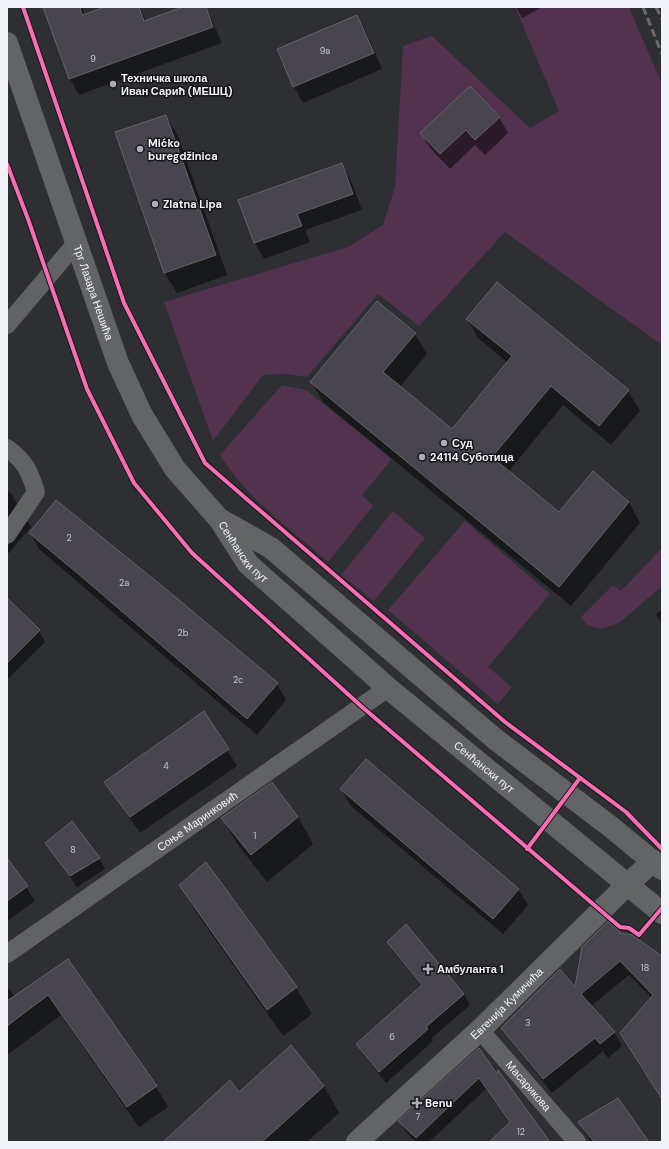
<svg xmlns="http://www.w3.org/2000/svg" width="669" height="1149" font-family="'DM Sans',sans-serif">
  <rect width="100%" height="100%" fill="#2e2f32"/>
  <g fill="#52324f">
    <path d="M515,7H629L662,84V345L505,232L419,326L378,294L307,377L285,374L263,375L213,441L164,302L348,247L383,225L395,187L403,46L432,36L530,128L559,111Z"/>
    <path d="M282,385L306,390L392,459L362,495L373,506L328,562C291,529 246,498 220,455Z"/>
    <path d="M393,511L425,538L374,601L341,575Z"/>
    <path d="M465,521L550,594L488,667L512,687L498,704L388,610Z"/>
    <path d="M662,548V586L619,623L601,629L587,625L581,617L613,585L621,591Z"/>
  </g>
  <g fill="#0007">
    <path d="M44,7H82L85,15L108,7H140L146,21L186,7H206L222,43L79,95L70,79Z"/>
    <path d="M516,7H542L522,18Z"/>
    <path d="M357,16L366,32L382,69L303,103L294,87L278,50Z"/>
    <path d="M166,116L178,136L227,275L177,293L165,273L116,133Z"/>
    <path d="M499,117L508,133L485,155L475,145L450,169L431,149L421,133Z"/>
    <path d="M342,165L351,181L362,210L305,230L310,242L264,259L255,243L239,201Z"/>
    <path d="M467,319L628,391L640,411L611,445L563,405L508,472L559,514L629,502L640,523L571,606L323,402L312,382L415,334L427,354L400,387L452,430L508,363L479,339Z"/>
    <path d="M7,490L12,495L31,527L7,555Z"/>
    <path d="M30,533L166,590L277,684L286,700L257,735L39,549Z"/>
    <path d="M14,606L39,631L45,642L7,680V613Z"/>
    <path d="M662,610V624L656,614Z"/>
    <path d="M204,712L237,766L140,833L106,782Z"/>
    <path d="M342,790L518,889L528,905L503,934L351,806Z"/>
    <path d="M298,817L313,844L267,882L238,845L222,818Z"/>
    <path d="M46,843L99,858L105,869L77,887Z"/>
    <path d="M7,859L35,901L7,921Z"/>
    <path d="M180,885L296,988L312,1014L283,1036L196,912Z"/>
    <path d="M406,925L464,994L470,1005L432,1038L433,1041L386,1083L364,1055L358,1044L422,986L395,953L388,943Z"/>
    <path d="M621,934L662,957V1096L652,998L629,975L591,1006L614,1032L622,1046L608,1058L603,1051L552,1093L511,1041L503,1027L576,989Z"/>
    <path d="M68,960L156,1087L168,1107L139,1127L61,1015L7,1055V987L15,997Z"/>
    <path d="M478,1050L549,1142H488L510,1123L486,1089L429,1142H416L406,1132L400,1121Z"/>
    <path d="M324,1086L339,1113L307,1142H165L239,1094Z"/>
    <path d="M579,1123L648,1142H591Z"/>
  </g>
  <g fill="#48454f" stroke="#646467">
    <path d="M43,7H80L82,15L105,7H139L144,21L183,7H206L213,27L69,79Z"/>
    <path d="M357,15L374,53L293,87L277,49Z"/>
    <path d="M470,86L500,117L475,140L466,130L440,154L420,133Z"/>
    <path d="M166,115L216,255L164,273L115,132Z"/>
    <path d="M342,163L353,194L297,214L302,226L254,243L238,200Z"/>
    <path d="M497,282L629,390L599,426L551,386L492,457L559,512L593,471L629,502L559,587L310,382L377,301L416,333L383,372L452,429L512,356L466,319Z"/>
    <path d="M56,500L167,590L278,683L247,719L82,577L29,533Z"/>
    <path d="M7,598L40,630L7,663Z"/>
    <path d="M204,711L229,749L130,817L104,782Z"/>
    <path d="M366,759L519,889L493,919L340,789Z"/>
    <path d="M272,782L298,817L251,855L221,818Z"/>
    <path d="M72,821L100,858L70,876L45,843Z"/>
    <path d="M7,858L28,886L7,901Z"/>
    <path d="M206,862L297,987L267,1010L179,885Z"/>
    <path d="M608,921L621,933L632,935L662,956V1099L620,1033L653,995L620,961L581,994L615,1032L600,1044L595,1038L543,1079L501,1028L560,969L575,987L582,947Z"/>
    <path d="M406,924L464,994L426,1027L428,1029L379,1072L356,1044L422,985L387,942Z"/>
    <path d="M68,959L157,1086L127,1107L48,995L7,1026V1001Z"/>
    <path d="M291,1045L324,1086L262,1142H163L230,1080L239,1092Z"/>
    <path d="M479,1048L497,1074L498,1070L550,1142H489L510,1122L479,1078L416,1138L398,1121Z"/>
    <path d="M618,1098L649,1142H594L578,1122Z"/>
  </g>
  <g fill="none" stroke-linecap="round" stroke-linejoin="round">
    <g stroke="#616263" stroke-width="18">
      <path d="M7,325L77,242"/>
      <path d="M7,448C25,461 30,472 36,492L7,535"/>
      <path id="s1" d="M7,954L388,688"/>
      <path id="s2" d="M480,1030L577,1142"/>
    </g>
    <g stroke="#626465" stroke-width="22">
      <path id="s3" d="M7,43L118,363L142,415L175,469L220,520L248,564L388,688L662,913"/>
      <path d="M223,521L271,548L495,739L611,827L662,869"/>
      <path id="s4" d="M357,1142L480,1030L628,884L653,861"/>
    </g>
    <g stroke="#6a6b6e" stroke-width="3" stroke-dasharray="8 4" stroke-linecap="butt">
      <path d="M643,7L662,54"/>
      <path d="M656,7L662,19"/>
    </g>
    <g stroke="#151619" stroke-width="6">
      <g id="cycleway">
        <path d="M23,7L124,303L205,463L505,722L626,812L662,849"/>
        <path d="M7,164L28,219L87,389L134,483L192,553L361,706L620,927L629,928L639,935L662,908"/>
        <path d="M527,849L580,778"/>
      </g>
    </g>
    <use href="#cycleway" stroke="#f96db3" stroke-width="4"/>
  </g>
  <g fill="#adaeb3" stroke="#151619" stroke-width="1.5">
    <circle cx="113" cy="84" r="4"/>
    <circle cx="140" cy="149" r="4"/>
    <circle cx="155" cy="204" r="4"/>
    <circle cx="444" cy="443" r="4"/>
    <circle cx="422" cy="457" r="4"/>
    <path d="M426 963h4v4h4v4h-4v4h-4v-4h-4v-4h4z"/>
    <path d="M415 1097h4v4h4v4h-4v4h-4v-4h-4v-4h4z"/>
  </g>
  <g text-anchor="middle" stroke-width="3" stroke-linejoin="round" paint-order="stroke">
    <g font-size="9" fill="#c8c8ce">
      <text x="325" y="54">9a</text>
      <text x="93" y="62">9</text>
      <text x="69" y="541">2</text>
      <text x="124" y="586">2a</text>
      <text x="183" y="636">2b</text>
      <text x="238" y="683">2c</text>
      <text x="166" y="769">4</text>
      <text x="255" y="839">1</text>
      <text x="73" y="853">8</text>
      <text x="645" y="971">18</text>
      <text x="528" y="1026">3</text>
      <text x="392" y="1040">6</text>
      <text x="418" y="1120">7</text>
      <text x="521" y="1135">12</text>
    </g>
    <g font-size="11" font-weight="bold" fill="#f2f3f8" stroke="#151619" text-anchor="start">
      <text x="121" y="82">Техничка школа<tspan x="121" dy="13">Иван Сарић (МЕШЦ)</tspan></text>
      <text x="148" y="147">Mićko<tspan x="148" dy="13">buregdžinica</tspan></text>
      <text x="163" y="208">Zlatna Lipa</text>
      <text x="452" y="447">Суд</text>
      <text x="430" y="461">24114 Суботица</text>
      <text x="437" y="973">Амбуланта 1</text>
      <text x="425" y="1107">Benu</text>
    </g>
    <g font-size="11" fill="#f2f3f8" stroke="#151619">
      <text dy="4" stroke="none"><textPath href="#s3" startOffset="264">Трг Лазара Нешића</textPath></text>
      <text dy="4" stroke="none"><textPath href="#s3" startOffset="567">Сенћански пут</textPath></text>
      <text dy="4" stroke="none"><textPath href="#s3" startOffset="891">Сенћански пут</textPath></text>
      <text dy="4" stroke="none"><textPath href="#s1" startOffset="232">Соње Маринковић</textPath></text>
      <text dy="4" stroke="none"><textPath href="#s4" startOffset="204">Евгенија Кумичића</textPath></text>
      <text dy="4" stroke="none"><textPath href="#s2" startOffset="74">Масарикова</textPath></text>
    </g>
  </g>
  <rect width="669" height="1149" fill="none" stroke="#f2f3f8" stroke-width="16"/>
</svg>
